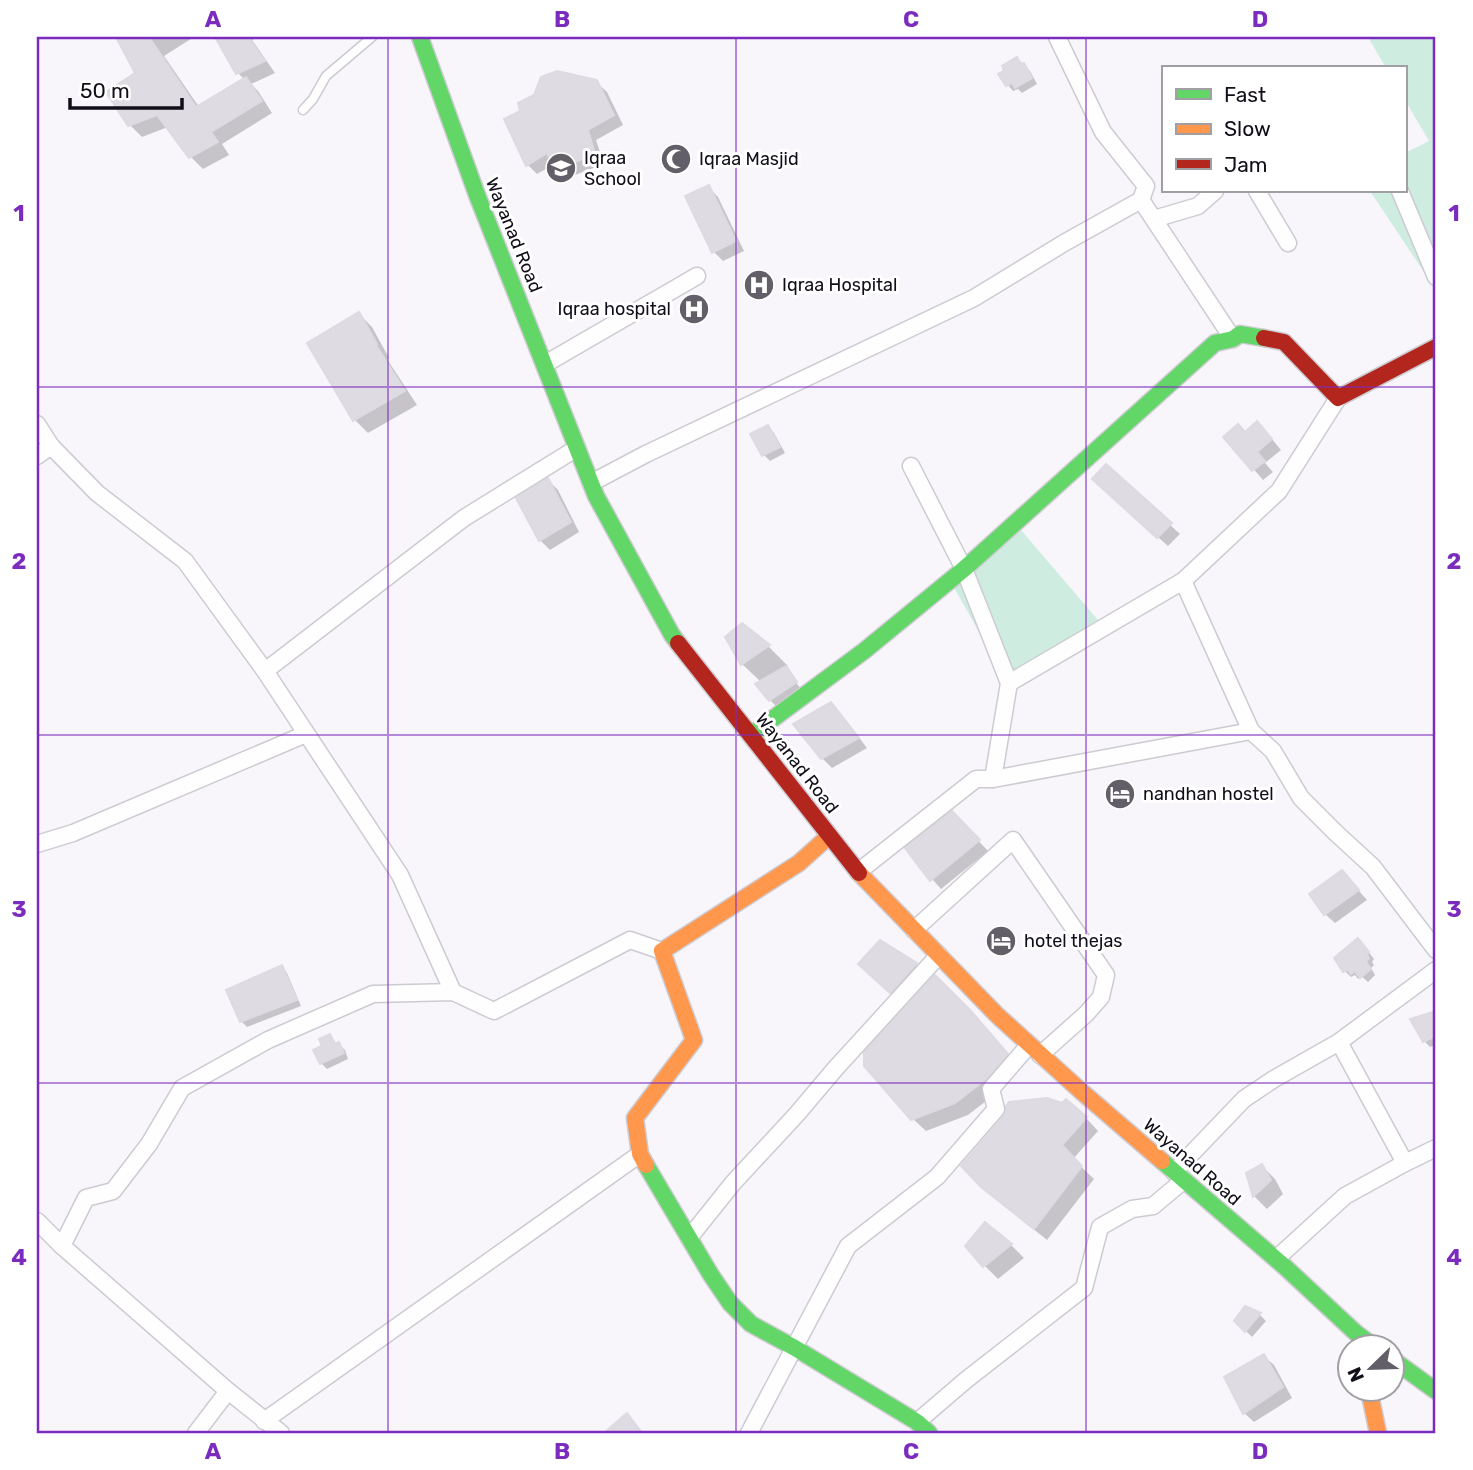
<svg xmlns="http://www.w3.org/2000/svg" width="1473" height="1470" font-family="Rubik,sans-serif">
  <rect width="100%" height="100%" fill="#f8f6fa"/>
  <g fill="#ceede0">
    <path d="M1368,37H1436V290L1370,191H1405V153L1429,141L1405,100V68H1386Z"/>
    <path d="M1021,530L1098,620L1004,677L951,582Z"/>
  </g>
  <g fill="#0003">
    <path d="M118,37H194L164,56L199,107L245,80L238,73L217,37H257L252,40L275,73L251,84L258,91L272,113L222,144L229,155L203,169L191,157L168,127L142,137L130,125L138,74Z"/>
    <path d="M1017,59L1030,71L1037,84L1022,93L1018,89L1013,91L1007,84Z"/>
    <path d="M596,82L607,92L623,125L596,140L604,164L567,178L555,164L537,174L528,165Z"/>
    <path d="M708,187L718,197L744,251L723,261L714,252Z"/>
    <path d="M359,314L372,327L389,358L387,359L417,405L368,433L355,420L309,344Z"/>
    <path d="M768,427L774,433L785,453L770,461L764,455Z"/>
    <path d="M1246,433H1267L1281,450L1265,463L1273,472L1263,480L1226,437Z"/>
    <path d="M1106,467L1180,534L1168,546L1104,489Z"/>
    <path d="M548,480L558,490L579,532L550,550L540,540L519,498Z"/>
    <path d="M742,625L769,647L788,666L785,668L801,689L776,706L770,700L761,682L742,664Z"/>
    <path d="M831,704L840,713L867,748L832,768L822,758Z"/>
    <path d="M952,813L988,851L941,889L932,879Z"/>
    <path d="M1351,882L1367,900L1335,923L1325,914Z"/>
    <path d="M880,942L916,965L925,974L900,1002L861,964Z"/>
    <path d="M1364,946L1374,959L1372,962L1374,965L1371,968L1375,975L1368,982L1361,976L1358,979L1355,975L1351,977L1344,970Z"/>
    <path d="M281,967L287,973L301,1006L247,1027L241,1021Z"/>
    <path d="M1435,1013L1436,1045L1430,1047L1424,1041Z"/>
    <path d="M984,1026L1019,1068L999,1091L968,1115L926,1131L913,1119Z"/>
    <path d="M330,1036L337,1045L339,1044L345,1050L348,1059L327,1069L321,1063L325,1047Z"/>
    <path d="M1086,1118L1098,1131L1073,1159L1094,1179L1047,1240L996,1199L963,1166Z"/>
    <path d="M1262,1166L1275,1179L1283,1194L1267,1209L1254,1196L1248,1174Z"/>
    <path d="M985,1225L1011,1245L1024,1258L998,1279L985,1266Z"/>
    <path d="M1246,1308L1260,1315L1266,1321L1252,1337L1236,1321Z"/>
    <path d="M1264,1356L1274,1365L1292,1398L1254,1422L1244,1413Z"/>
  </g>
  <g fill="#dedbe3" stroke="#dddae2" stroke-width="2">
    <path d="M116,37H149L196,107L246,77L262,101L211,132L218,142L189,158L157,115L128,126L106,92L135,73Z"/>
    <path d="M215,37H248L265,61L236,74Z"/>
    <path d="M1017,57L1021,64L1024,63L1032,78L1015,88L1012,83L1006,86L998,74L1004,71L1002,66Z"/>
    <path d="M557,71L597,80L614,115L588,130L595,154L556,170L547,153L526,166L504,119L520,111L518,103L534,95L541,77Z"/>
    <path d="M709,185L736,241L712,253L685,196Z"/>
    <path d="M359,312L377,344L376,345L405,391L353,421L307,343Z"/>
    <path d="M1257,421L1272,439L1257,452L1265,461L1252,471L1223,437L1238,424L1245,432Z"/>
    <path d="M768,425L780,447L762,456L750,434Z"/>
    <path d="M1106,464L1172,523L1157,538L1092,479Z"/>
    <path d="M548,478L571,522L539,541L516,498Z"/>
    <path d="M742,623L770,645L741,665L725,637Z"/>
    <path d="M786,666L797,682L769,701L755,684Z"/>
    <path d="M831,702L859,738L821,759L793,724Z"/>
    <path d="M952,811L980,840L930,881L905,848Z"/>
    <path d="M1342,870L1359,890L1324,915L1309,894Z"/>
    <path d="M1358,938L1369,952L1367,955L1369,958L1366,962L1371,969L1360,978L1355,971L1351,974L1348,970L1343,972L1334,958Z"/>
    <path d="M880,940L917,963L890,993L858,964Z"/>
    <path d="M282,965L297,1000L240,1022L226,990Z"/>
    <path d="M935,975L971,1011L1008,1054L986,1079L955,1103L911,1120L864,1066V1052Z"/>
    <path d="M1436,1011V1036L1423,1042L1410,1019Z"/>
    <path d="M330,1034L335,1044L339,1042L344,1053L320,1064L313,1050L322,1046L319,1039Z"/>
    <path d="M1047,1098L1062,1103L1066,1099L1087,1117L1062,1145L1082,1166L1034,1229L981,1187L961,1166L1004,1116L1006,1111V1106L1009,1102Z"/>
    <path d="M1262,1164L1271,1180L1253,1197L1246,1173Z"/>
    <path d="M985,1222L1012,1244L983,1267L965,1246Z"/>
    <path d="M1245,1306L1261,1313L1245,1332L1234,1321Z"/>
    <path d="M1264,1354L1283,1387L1243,1414L1224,1377Z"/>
    <path d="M627,1413L642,1433H604Z"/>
  </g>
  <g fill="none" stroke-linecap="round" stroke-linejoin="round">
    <g stroke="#cdcbd2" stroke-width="11">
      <path id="lane" d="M303,110L313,99L326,76L372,37"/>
    </g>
    <g stroke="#cdcbd2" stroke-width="19">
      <g id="street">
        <path d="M1257,191L1288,243"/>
        <path d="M1400,191L1436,277"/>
        <path d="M1141,200L1233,339"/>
        <path d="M1154,219L1198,206L1215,191"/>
        <path d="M545,364L697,276"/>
        <path d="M37,424L51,446L97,493L185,561L265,671L400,875L453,992"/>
        <path d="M37,456L51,446"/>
        <path d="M911,466L964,569L1009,683L993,779L1251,731"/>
        <path d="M591,483L646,454L974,298L1064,243L1141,200L1146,186L1103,132L1057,37"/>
        <path d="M1183,581L1251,731L1273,751L1301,798L1336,833L1373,867L1436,950"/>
        <path d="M265,671L464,518L577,448"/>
        <path d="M1009,683L1183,581L1279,491L1338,398"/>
        <path d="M37,844L73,833L306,734"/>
        <path d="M858,872L976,779H993"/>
        <path d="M914,930L1013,840L1106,975L1101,997L1086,1014L1040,1055"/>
        <path d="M1339,1042L1405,1163"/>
        <path d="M1174,1172L1244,1099L1274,1079L1339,1042L1436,970"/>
        <path d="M37,1221L62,1246L228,1391L281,1433"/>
        <path d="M689,1238L733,1183L797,1114L835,1069L939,955"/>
        <path d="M62,1246L86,1198L113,1191L149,1144L182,1088L268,1040L373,994L453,992L494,1011L630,940L662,951"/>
        <path d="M1276,1259L1345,1196L1405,1163L1436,1148"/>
        <path d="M264,1421L640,1154"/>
        <path d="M917,1422L966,1380L1084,1288L1100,1227L1132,1209L1153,1206L1184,1180"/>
        <path d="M196,1433L228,1391"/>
        <path d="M749,1433L848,1246L937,1177L996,1109L991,1089L1029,1045"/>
      </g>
    </g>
    <g stroke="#cdcbd2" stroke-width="19">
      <g id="fast">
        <path d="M420,37L477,195L596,496L672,635L678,643"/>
        <path d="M751,735L864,651L964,569L1215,343L1233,339L1240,334L1264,338"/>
        <path d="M1162,1161L1285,1267L1356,1333L1376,1348"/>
        <path d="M646,1165L711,1275L730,1303L751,1324L795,1348L917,1422L929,1433"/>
        <path d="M1392,1359L1436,1391"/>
      </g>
    </g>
    <g stroke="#cdcbd2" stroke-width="19">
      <g id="slow">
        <path d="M859,873L998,1016L1082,1092L1162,1161"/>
        <path d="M646,1165L640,1154L635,1118L694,1040L662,951L799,863L829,836"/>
        <path d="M1369,1390L1378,1433"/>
      </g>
    </g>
    <g stroke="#cdcbd2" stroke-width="19">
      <g id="jam">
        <path d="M1264,338L1284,342L1338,398L1436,347"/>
        <path d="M678,643L859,873"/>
      </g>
    </g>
    <use href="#lane" stroke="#fefefe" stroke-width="8"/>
    <use href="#street" stroke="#fefefe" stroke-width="16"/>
    <use href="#fast" stroke="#63d668" stroke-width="16"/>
    <use href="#slow" stroke="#ff974d" stroke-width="16"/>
    <use href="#jam" stroke="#b3261e" stroke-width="16"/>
  </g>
  <path fill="none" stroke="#7b2cbf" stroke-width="2" stroke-opacity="0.55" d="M388,37V1433M736,37V1433M1086,37V1433M37,387H1436M37,735H1436M37,1083H1436"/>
  <defs>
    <g id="mosque-disc" transform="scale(1.575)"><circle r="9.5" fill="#625f68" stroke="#fff"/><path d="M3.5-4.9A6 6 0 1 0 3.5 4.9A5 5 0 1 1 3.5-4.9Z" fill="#fff"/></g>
    <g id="school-disc" transform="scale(1.575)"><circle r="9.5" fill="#625f68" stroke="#fff"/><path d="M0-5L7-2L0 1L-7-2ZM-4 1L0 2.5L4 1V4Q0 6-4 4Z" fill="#fff"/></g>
    <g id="hospital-disc" transform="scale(1.575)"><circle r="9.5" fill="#625f68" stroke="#fff"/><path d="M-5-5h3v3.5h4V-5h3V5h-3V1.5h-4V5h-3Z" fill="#fff"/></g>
    <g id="hotel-disc" transform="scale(1.575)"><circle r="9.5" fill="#625f68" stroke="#fff"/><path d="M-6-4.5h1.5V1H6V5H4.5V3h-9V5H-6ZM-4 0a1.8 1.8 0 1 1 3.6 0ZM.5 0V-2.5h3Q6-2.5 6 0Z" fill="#fff"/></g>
  </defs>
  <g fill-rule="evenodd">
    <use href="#mosque-disc" x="676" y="159"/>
    <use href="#school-disc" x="561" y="168"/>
    <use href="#hospital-disc" x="759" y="285"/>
    <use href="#hospital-disc" x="694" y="309"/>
    <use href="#hotel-disc" x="1120" y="794"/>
    <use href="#hotel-disc" x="1001" y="941"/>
  </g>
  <g text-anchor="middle" stroke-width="6" stroke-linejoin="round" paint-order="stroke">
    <g font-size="18" fill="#120e19" stroke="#fff" text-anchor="start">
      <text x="584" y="164">Iqraa<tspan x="584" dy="21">School</tspan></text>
      <text x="699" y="165">Iqraa Masjid</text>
      <text x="782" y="291">Iqraa Hospital</text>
      <text x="671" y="315" text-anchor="end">Iqraa hospital</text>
      <text x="1143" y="800">nandhan hostel</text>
      <text x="1024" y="947">hotel thejas</text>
    </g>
    <g font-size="18" fill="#120e19" stroke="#fff">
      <text transform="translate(514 235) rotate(68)" y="6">Wayanad Road</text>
      <text transform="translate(797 763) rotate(52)" y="6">Wayanad Road</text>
      <text transform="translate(1192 1162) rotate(41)" y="6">Wayanad Road</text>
    </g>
  </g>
  <rect width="1473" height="1470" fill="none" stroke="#ffffff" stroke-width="77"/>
  <rect x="1162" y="66" width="245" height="126" fill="#ffffff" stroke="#a09fa3" stroke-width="2"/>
  <rect x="1176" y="89" width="35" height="10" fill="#63d668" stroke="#a09fa3" stroke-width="2"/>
  <text x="1224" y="102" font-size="21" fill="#120e19">Fast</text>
  <rect x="1176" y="124" width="35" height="10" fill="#ff974d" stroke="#a09fa3" stroke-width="2"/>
  <text x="1224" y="136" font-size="21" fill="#120e19">Slow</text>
  <rect x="1176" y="159" width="35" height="10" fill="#b3261e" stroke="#a09fa3" stroke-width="2"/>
  <text x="1224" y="172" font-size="21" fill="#120e19">Jam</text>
  <g transform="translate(1371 1368) rotate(247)"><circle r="33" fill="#ffffff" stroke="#a09fa3" stroke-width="2"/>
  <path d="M0-5L12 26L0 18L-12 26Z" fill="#625f68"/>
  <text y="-10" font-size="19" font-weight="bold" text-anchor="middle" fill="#120e19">N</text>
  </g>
  <path d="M70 98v10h112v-10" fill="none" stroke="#120e19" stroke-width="3.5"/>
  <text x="80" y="98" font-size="21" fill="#120e19" stroke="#ffffff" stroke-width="5" paint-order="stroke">50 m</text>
  <rect x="38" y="38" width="1396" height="1394" fill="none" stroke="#7b2cbf" stroke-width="2.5"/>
  <g font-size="23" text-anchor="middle" font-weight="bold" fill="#7b2cbf">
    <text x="213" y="27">A</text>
    <text x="562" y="27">B</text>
    <text x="911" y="27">C</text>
    <text x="1260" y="27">D</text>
    <text x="19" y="221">1</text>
    <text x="1454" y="221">1</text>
    <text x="19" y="569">2</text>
    <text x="1454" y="569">2</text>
    <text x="19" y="917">3</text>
    <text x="1454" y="917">3</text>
    <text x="19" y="1265">4</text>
    <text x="1454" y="1265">4</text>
    <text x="213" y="1459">A</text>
    <text x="562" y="1459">B</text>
    <text x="911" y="1459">C</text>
    <text x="1260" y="1459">D</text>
  </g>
</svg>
